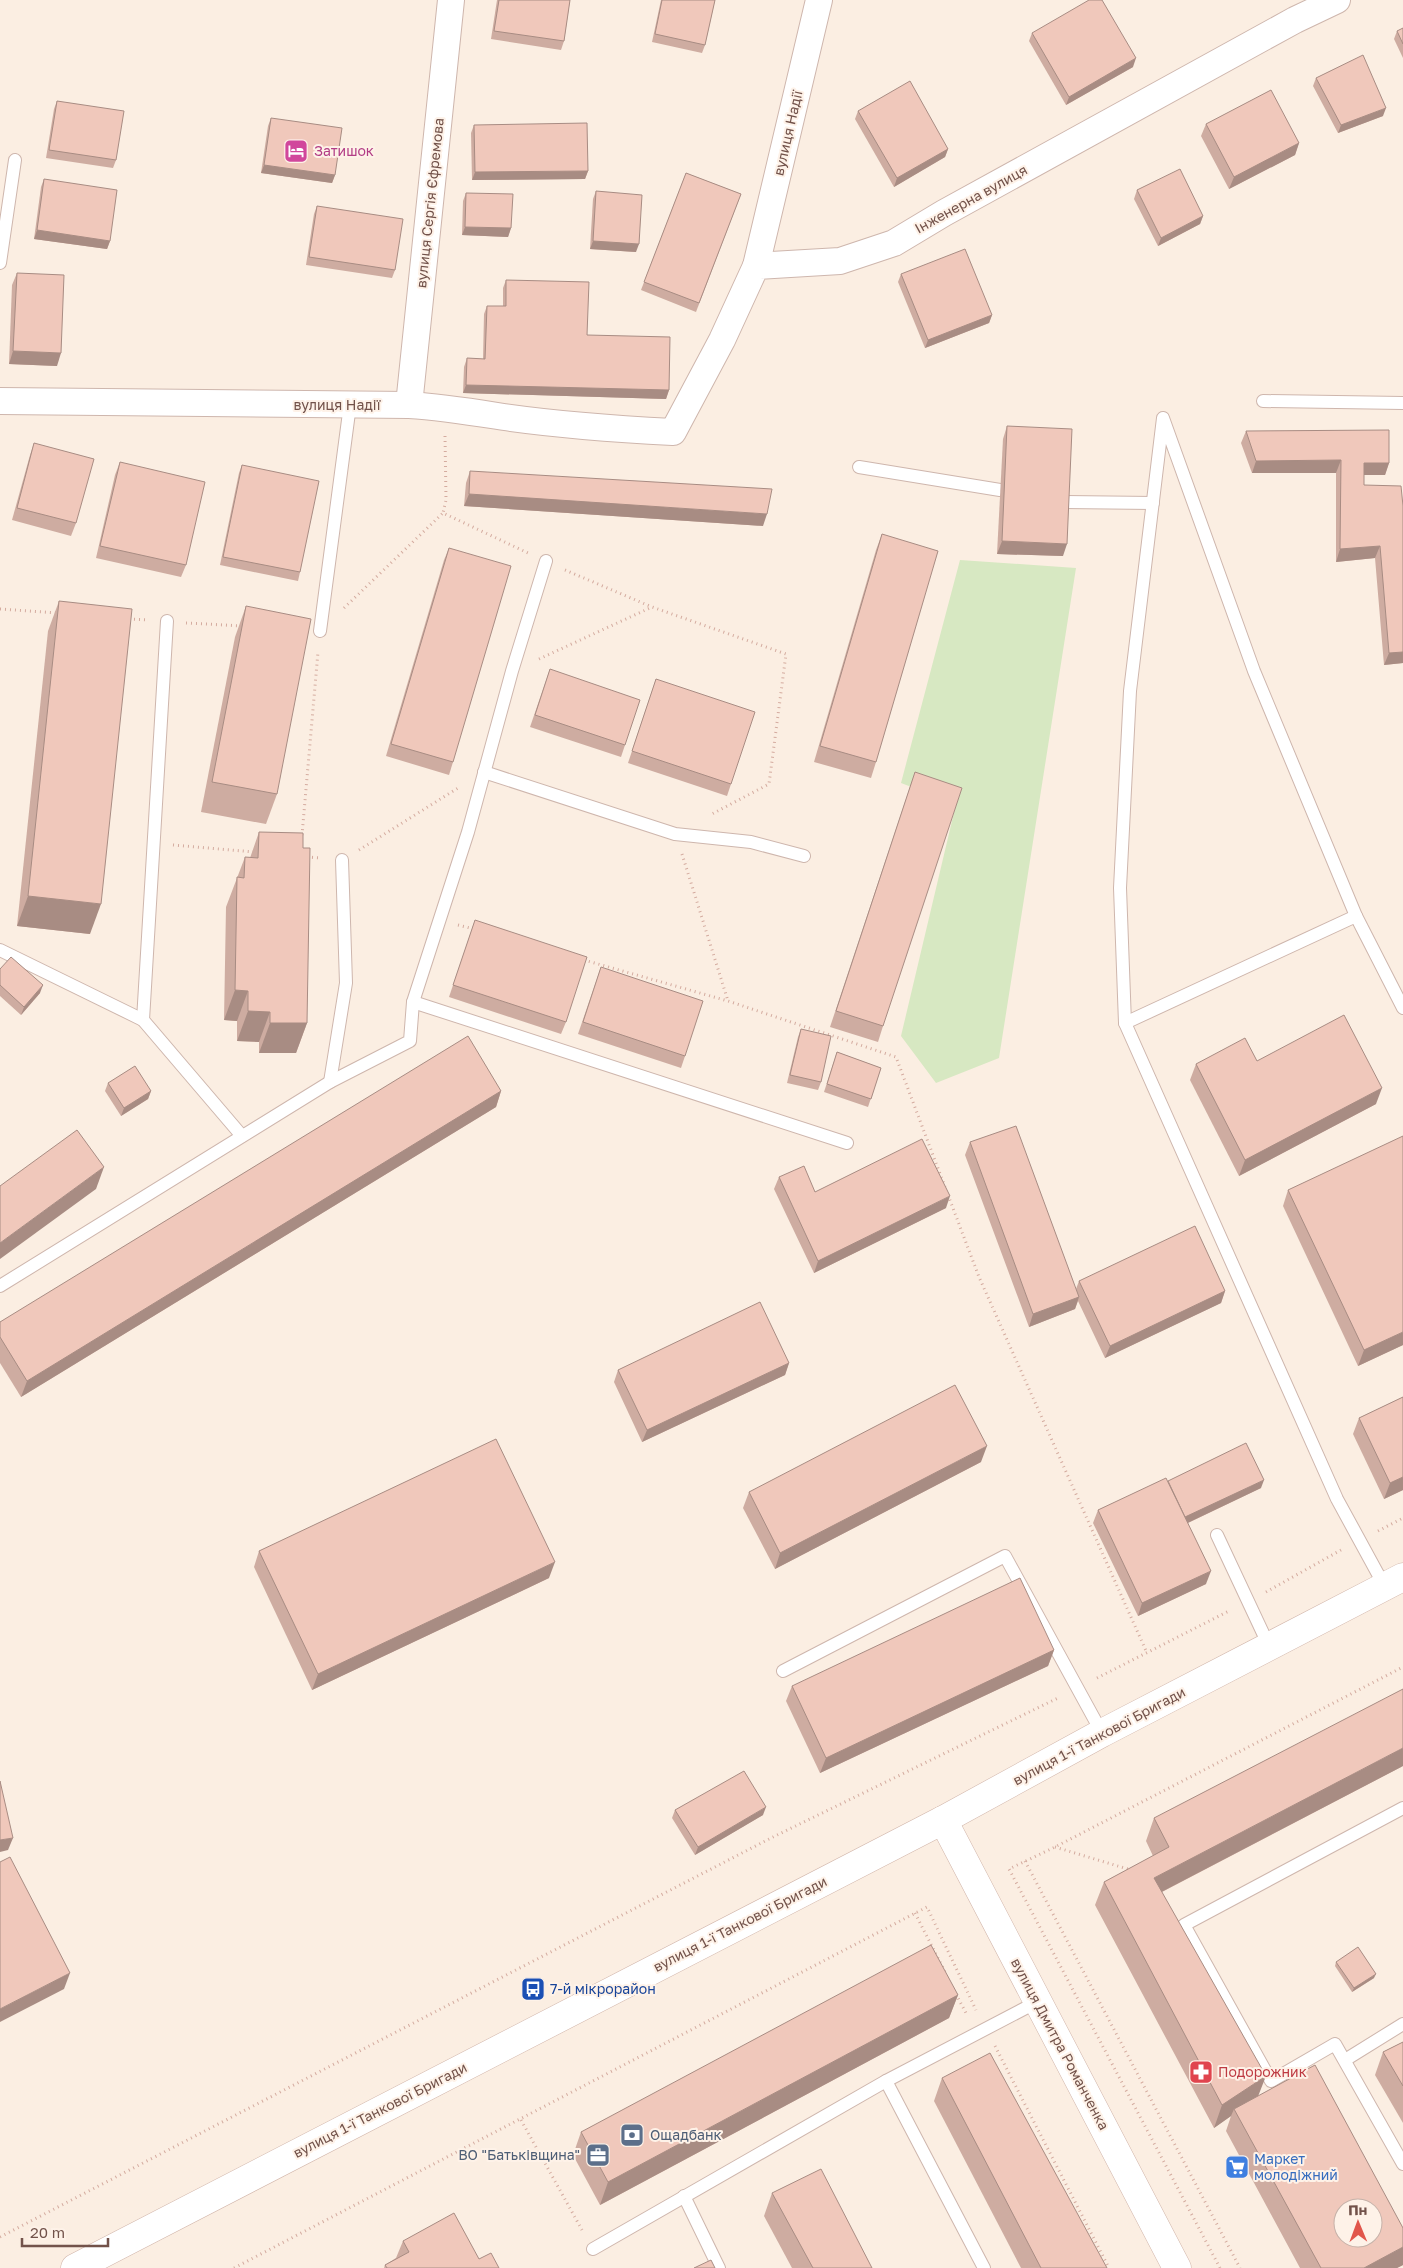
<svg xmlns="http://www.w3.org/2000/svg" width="1403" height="2268" font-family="'Golos Text',sans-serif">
  <rect width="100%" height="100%" fill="#fbeee2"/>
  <path fill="#d7e8c2" d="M960,560L1076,568L999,1058L936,1083L901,1036L956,804L901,783Z"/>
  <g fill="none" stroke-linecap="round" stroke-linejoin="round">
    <g stroke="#ceb6ad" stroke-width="14">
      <g id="lane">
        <path d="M0,263L15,160"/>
        <path d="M1263,401L1403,403"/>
        <path d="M859,467L1000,490"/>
        <path d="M1065,502L1153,503"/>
        <path d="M167,621L143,1020L242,1136"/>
        <path d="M320,631L350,405"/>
        <path d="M484,772L675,834L751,842L804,856"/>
        <path d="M0,950L143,1020"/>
        <path d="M413,1002L847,1143"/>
        <path d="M1125,1023L1120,888L1130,691L1163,418L1254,671L1356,916"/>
        <path d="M330,1082L346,983L342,860"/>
        <path d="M0,1286L330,1082L410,1041L413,1002L468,832L512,671L546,561"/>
        <path d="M1217,1535L1269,1646"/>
        <path d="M1385,1587L1337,1499L1125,1023L1356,916L1403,1008"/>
        <path d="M783,1671L1005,1556L1102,1733"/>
        <path d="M1403,1808L1184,1925L1271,2081L1335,2044L1403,2164"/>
        <path d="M1345,2060L1403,2024"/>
        <path d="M886,2081L984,2268"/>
        <path d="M684,2196L719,2268"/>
        <path d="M593,2249L886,2081L1037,2002"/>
      </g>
    </g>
    <g stroke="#ceb6ad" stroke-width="28">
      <g id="street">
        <path d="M756,266L819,0"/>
        <path d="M0,401L409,405C442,407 472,412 504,417C560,425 616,429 673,432L722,340L756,266L840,261L894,243L944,213L1295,20L1337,0"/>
        <path d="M409,405L451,0"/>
      </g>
    </g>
    <g stroke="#d1b5aa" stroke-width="29">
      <g id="secondary">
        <path d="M943,1820L1177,2268"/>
        <path d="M75,2268L943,1820L1102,1733L1403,1577"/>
      </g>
    </g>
    <g stroke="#d4ab9f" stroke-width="3" stroke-dasharray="1 4" stroke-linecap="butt">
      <path d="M445,436L446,500L443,513L528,553"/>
      <path d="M565,570L652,607"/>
      <path d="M344,608L443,513"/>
      <path d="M0,609L58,613"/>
      <path d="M129,619L148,620"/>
      <path d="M186,623L243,626"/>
      <path d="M539,659L652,607L786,654L769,784L710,815"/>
      <path d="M302,835L318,652"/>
      <path d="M173,845L254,852"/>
      <path d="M359,850L458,788"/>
      <path d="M682,854L728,1001"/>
      <path d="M307,857L321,858"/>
      <path d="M458,925L474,929"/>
      <path d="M584,960L728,1001L896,1057L945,1187"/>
      <path d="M948,1195L979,1277L1147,1653"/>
      <path d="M1378,1531L1403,1518"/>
      <path d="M1266,1592L1341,1550"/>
      <path d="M1097,1678L1229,1611"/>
      <path d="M1055,1847L1131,1870"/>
      <path d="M1025,1861L1240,2268"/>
      <path d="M915,1913L945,1972"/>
      <path d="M956,1994L967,2015"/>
      <path d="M995,2046L1109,2268"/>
      <path d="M521,2120L582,2230"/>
      <path d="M0,2237L771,1838L1060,1697"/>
      <path d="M234,2268L927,1907L976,2010"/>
      <path d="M1220,2268L1009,1869L1055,1847L1403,1667"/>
    </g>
    <use href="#lane" stroke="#fff" stroke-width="12"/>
    <use href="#street" stroke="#fff" stroke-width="26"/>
    <use href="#secondary" stroke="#fff" stroke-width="28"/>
  </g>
  <g fill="#ceaca1">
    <path d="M497,0H570L564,41L561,50L491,39Z"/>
    <path d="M661,0H715L705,45L702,53L652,42Z"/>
    <path d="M1403,28V58L1394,39L1397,31Z"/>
    <path d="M1032,33L1133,67L1066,105L1029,41Z"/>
    <path d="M1316,78L1383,116L1338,133L1313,86Z"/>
    <path d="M57,101L116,160L113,168L46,158L54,109Z"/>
    <path d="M858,111L948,149L945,157L894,187L855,119Z"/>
    <path d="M271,118L335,175L332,183L261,173L268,126Z"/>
    <path d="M1206,124L1299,143L1295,155L1229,189L1201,136Z"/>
    <path d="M474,125L588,171L585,179L472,180L471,133Z"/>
    <path d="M686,173L741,194L696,312L641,290Z"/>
    <path d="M44,179L110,241L107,249L34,239L41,187Z"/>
    <path d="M1137,190L1203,216L1200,224L1158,246L1134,199Z"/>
    <path d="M596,191L636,252L590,249L593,199Z"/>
    <path d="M466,193L511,228L508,237L462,235L463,201Z"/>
    <path d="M317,206L395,270L392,278L306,265L314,214Z"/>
    <path d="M17,273L57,366L9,364L12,285Z"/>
    <path d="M901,274L992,315L989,323L925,348L898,282Z"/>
    <path d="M506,280L669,390L666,399L463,393L464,367L467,358L483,359L484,314L487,306H503V288Z"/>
    <path d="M1007,426L1063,556L997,554L1003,439Z"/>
    <path d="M1246,431L1389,463L1385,475H1364V485L1403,506V663L1384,665L1375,558L1336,562V473H1252L1241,443Z"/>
    <path d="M34,443L76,523L71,536L12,520L30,455Z"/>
    <path d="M120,462L186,565L181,577L96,558L115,475Z"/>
    <path d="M242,465L300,572L298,581L220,565L239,473Z"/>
    <path d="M470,471L763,526L464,506L466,483Z"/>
    <path d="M882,534L876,762L871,778L814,762L876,550Z"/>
    <path d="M449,548L453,762L449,775L386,756L444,560Z"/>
    <path d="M59,601L90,934L17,926L48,631Z"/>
    <path d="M246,606L277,794L266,824L201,812L235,637Z"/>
    <path d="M550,669L625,745L621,757L530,727Z"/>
    <path d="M656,679L731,784L727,796L628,763Z"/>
    <path d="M915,772L883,1026L878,1042L830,1027Z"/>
    <path d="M259,832L303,848L307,1023L296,1053H259V1042L237,1041V1021L224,1020L226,907L245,857L250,858Z"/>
    <path d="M475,920L566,1022L561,1034L449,997Z"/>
    <path d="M601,967L685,1056L681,1068L578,1034Z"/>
    <path d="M0,969L40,993L21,1015L0,996Z"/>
    <path d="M801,1029L821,1082L818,1090L787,1083L798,1037Z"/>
    <path d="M837,1052L881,1068L868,1107L824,1092Z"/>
    <path d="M1257,1061L1376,1104L1239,1176L1190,1080L1196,1064Z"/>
    <path d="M108,1083L151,1091L148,1099L121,1116L105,1091Z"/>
    <path d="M501,1091L496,1107L21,1397L0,1363V1322Z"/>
    <path d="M970,1142L1076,1289L1079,1281L1225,1291L1221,1303L1105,1358L1078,1301L1075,1309L1029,1327L965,1155Z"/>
    <path d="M779,1177L815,1192L946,1208L814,1273L774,1189Z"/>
    <path d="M1288,1190L1403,1345L1358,1366L1283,1206Z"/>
    <path d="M789,1363L785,1375L642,1442L614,1382L618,1370Z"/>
    <path d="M1403,1397V1490L1384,1499L1353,1434L1359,1418Z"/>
    <path d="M981,1462L775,1569L743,1508L749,1492Z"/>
    <path d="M1168,1481L1261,1488L1188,1523L1206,1584L1138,1616L1093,1523L1098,1510Z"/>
    <path d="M259,1551L549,1578L312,1690L254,1567Z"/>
    <path d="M1054,1650L1048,1666L820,1773L786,1701L792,1686Z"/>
    <path d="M1403,1766L1162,1892L1258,2096L1403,2265L1397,2268H1300L1226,2131L1231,2116L1214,2128L1095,1905L1104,1882L1153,1856L1146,1841L1154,1818Z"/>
    <path d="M675,1810L763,1815L695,1855L672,1818Z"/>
    <path d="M1336,1962L1374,1978L1352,1992L1335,1966Z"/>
    <path d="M958,1995L949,2018L600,2205L573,2155L581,2132Z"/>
    <path d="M1403,2042V2123L1375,2075L1383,2052Z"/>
    <path d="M942,2078L1107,2268H1021L934,2101Z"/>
    <path d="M772,2193L872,2268H792L764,2216Z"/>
    <path d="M403,2241L479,2259L499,2268H384L385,2265L396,2258Z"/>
  </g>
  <g fill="#a88c83">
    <path d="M1136,58L1133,67L1066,105L1069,97Z"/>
    <path d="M1386,108L1383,116L1338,133L1341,125Z"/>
    <path d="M1299,143L1295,155L1229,189L1234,177Z"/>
    <path d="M948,149L945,157L894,187L897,178Z"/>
    <path d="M264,165L335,175L332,183L261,173Z"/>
    <path d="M588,171L585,179L472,180L475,172Z"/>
    <path d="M1203,216L1200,224L1158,246L1161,238Z"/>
    <path d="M465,227L511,228L508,237L462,235Z"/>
    <path d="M37,230L110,241L107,249L34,239Z"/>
    <path d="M593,241L639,244L636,252L590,249Z"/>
    <path d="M992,315L989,323L925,348L928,340Z"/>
    <path d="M13,351L61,353L57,366L9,364Z"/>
    <path d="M466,385L669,390L666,399L463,393Z"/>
    <path d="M1341,460L1336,473H1252L1256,461Z"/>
    <path d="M1364,463H1389L1385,475H1359Z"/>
    <path d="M469,494L767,514L763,526L464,506Z"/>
    <path d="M1002,541L1067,544L1063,556L997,554Z"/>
    <path d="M1380,546L1375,558L1336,562L1340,549Z"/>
    <path d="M1403,652V663L1384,665L1389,653Z"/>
    <path d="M28,896L101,904L90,934L17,926Z"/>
    <path d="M43,985L40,993L21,1015L24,1007Z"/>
    <path d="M235,990L248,991L237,1021L224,1020Z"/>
    <path d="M248,1011L270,1012L259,1042L237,1041Z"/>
    <path d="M270,1023H307L296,1053H259Z"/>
    <path d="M1382,1088L1376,1104L1239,1176L1245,1160Z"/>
    <path d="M151,1091L148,1099L121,1116L124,1108Z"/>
    <path d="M501,1091L496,1107L21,1397L27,1381Z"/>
    <path d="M104,1167L96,1189L0,1259V1243Z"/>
    <path d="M950,1196L946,1208L814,1273L818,1261Z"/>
    <path d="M1225,1291L1221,1303L1105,1358L1110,1346Z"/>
    <path d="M1079,1297L1075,1309L1029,1327L1033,1314Z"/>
    <path d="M1403,1332V1345L1358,1366L1364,1350Z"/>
    <path d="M789,1363L785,1375L642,1442L647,1430Z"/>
    <path d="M987,1446L981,1462L775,1569L780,1553Z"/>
    <path d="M1403,1477V1490L1384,1499L1390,1483Z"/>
    <path d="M1264,1480L1261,1488L1179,1527L1182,1518Z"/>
    <path d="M555,1562L549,1578L312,1690L318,1674Z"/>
    <path d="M1211,1571L1206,1584L1138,1616L1142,1603Z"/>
    <path d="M1054,1650L1048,1666L820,1773L826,1758Z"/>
    <path d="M1403,1748V1766L1146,1900L1154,1878Z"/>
    <path d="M766,1807L763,1815L695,1855L698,1847Z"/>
    <path d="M13,1838L8,1850L0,1852V1840Z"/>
    <path d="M70,1973L64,1989L0,2022V2009Z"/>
    <path d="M1376,1974L1374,1978L1352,1992L1354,1988Z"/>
    <path d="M958,1995L949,2018L600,2205L608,2182Z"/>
    <path d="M1266,2076L1257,2099L1234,2109L1231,2116L1214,2128L1222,2105Z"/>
    <path d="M1403,2247V2265L1397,2268H1364Z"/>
  </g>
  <g fill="#f0c8bb" stroke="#a88c83" fill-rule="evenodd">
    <path d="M499,0H570L564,41L494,31Z"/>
    <path d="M662,0H715L705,45L655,34Z"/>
    <path d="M1089,0H1102L1136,58L1069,97L1032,33Z"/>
    <path d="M1403,28V44L1397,31Z"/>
    <path d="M1363,55L1386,108L1341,125L1316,78Z"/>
    <path d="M910,81L948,149L897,178L858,111Z"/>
    <path d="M1271,90L1299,143L1234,177L1206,124Z"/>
    <path d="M57,101L124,111L116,160L49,150Z"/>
    <path d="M271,118L342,128L335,175L264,165Z"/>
    <path d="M587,123L588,171L475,172L474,125Z"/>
    <path d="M1180,169L1203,216L1161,238L1137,190Z"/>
    <path d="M686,173L741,194L699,303L644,282Z"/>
    <path d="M44,179L117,190L110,241L37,230Z"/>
    <path d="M596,191L642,195L639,244L593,241Z"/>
    <path d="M466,193L513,194L511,228L465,227Z"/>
    <path d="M317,206L403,219L395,270L309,257Z"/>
    <path d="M965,249L992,315L928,340L901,274Z"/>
    <path d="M17,273L64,275L61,353L13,351Z"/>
    <path d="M506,280L589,282L587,335L670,337L669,390L466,385L467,358L485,359L487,306H506Z"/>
    <path d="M1007,426L1072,429L1067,544L1002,541Z"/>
    <path d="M1389,430V463H1364V485L1401,486L1403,506V652L1389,653L1380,546L1340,549L1341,460L1256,461L1246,431Z"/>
    <path d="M34,443L94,459L76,523L17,508Z"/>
    <path d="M120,462L205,482L186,565L100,546Z"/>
    <path d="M242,465L319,481L300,572L223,557Z"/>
    <path d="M470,471L772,489L767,514L469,494Z"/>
    <path d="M882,534L938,551L876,762L820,746Z"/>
    <path d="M449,548L511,566L453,762L391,744Z"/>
    <path d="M59,601L132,609L101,904L28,896Z"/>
    <path d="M246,606L311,619L277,794L212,782Z"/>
    <path d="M550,669L640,700L625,745L535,715Z"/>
    <path d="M656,679L755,712L731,784L632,751Z"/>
    <path d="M915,772L962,788L883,1026L836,1011Z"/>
    <path d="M259,832L303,833V848H310L307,1023H270V1012L248,1011V991L235,990L237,877L244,878L245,857L258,858Z"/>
    <path d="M475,920L587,957L566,1022L453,985Z"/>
    <path d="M11,957L43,985L24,1007L0,985V969Z"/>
    <path d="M601,967L703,1001L685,1056L583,1022Z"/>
    <path d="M1344,1015L1382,1088L1245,1160L1196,1064L1245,1038L1257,1061Z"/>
    <path d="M801,1029L831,1036L821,1082L790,1075Z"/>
    <path d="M468,1036L501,1091L27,1381L0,1337V1322Z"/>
    <path d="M837,1052L881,1068L871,1099L827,1084Z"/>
    <path d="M135,1066L151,1091L124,1108L108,1083Z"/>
    <path d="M1016,1126L1079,1297L1033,1314L970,1142Z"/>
    <path d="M77,1130L104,1167L0,1243V1186Z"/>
    <path d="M1403,1136V1332L1364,1350L1288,1190Z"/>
    <path d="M922,1139L950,1196L818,1261L779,1177L804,1166L815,1192Z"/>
    <path d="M1195,1226L1225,1291L1110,1346L1079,1281Z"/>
    <path d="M760,1302L789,1363L647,1430L618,1370Z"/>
    <path d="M955,1385L987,1446L780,1553L749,1492Z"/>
    <path d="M1403,1397V1477L1390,1483L1359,1418Z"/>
    <path d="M496,1439L555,1562L318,1674L259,1551Z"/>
    <path d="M1246,1443L1264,1480L1185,1517L1168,1481Z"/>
    <path d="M1166,1478L1211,1571L1142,1603L1098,1510Z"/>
    <path d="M1020,1578L1054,1650L826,1758L792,1686Z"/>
    <path d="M1403,1689V1748L1154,1878L1266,2076L1222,2105L1104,1882L1169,1847L1154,1818Z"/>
    <path d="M744,1771L766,1807L698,1847L675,1810Z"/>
    <path d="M0,1781L13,1838L0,1840Z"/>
    <path d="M10,1857L70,1973L0,2009V1862Z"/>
    <path d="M931,1945L958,1995L608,2182L581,2132Z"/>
    <path d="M1358,1947L1376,1974L1354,1988L1336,1962Z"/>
    <path d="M1403,2042V2086L1383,2052Z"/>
    <path d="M990,2053L1107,2268H1041L942,2078Z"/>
    <path d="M1315,2065L1403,2228V2247L1364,2268H1321L1234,2109ZM1343,2208H1373V2238H1343Z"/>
    <path d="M821,2169L872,2268H813L772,2193Z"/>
    <path d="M454,2213L479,2259L491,2253L499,2268H387L385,2265L409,2252L403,2241Z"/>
    <path d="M711,2260L715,2268H694Z"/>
  </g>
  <defs>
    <g id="hotel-square" transform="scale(1.25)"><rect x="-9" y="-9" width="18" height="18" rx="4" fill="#d1479c" stroke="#fef2e8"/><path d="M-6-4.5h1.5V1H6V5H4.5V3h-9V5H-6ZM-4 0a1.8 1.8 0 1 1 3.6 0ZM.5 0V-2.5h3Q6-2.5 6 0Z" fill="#fff"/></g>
    <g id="bus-square" transform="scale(1.25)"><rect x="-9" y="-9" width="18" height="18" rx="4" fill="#1a4fb4" stroke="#fef2e8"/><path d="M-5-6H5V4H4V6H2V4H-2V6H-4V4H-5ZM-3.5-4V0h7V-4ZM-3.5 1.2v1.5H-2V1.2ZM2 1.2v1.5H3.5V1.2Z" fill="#fff"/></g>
    <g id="pharmacy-square" transform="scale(1.25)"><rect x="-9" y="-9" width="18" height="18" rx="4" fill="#e0444e" stroke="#fef2e8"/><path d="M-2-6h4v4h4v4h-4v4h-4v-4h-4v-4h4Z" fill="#fff"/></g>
    <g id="bank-square" transform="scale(1.25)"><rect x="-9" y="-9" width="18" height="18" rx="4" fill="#5c6f8a" stroke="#fef2e8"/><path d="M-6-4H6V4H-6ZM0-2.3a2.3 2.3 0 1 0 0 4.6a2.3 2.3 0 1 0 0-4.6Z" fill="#fff"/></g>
    <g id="office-square" transform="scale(1.25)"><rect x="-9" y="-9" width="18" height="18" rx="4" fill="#5c6f8a" stroke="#fef2e8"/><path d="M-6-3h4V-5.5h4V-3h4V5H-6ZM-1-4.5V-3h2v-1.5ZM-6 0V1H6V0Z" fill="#fff"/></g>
    <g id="supermarket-square" transform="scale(1.25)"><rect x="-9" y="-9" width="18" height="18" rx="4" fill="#3f7fe0" stroke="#fef2e8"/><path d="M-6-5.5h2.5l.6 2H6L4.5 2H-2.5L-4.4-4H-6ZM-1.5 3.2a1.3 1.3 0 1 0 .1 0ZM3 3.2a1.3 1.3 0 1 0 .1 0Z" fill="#fff"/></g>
  </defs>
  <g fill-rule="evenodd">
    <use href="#hotel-square" x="296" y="151"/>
    <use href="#bus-square" x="533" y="1989"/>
    <use href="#pharmacy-square" x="1201" y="2072"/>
    <use href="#bank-square" x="632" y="2135"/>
    <use href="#office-square" x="598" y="2155"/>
    <use href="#supermarket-square" x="1237" y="2167"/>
  </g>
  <g text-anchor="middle" stroke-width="4" stroke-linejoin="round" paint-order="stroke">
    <g font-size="14" fill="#72524a" stroke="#fef2e8">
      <text transform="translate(788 133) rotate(-77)" y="5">вулиця Надії</text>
      <text transform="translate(971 199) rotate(-29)" y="5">Інженерна вулиця</text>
      <text transform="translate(430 203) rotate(-84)" y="5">вулиця Сергія Єфремова</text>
      <text x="337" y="410">вулиця Надії</text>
      <text transform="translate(1099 1736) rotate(-28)" y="5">вулиця 1-ї Танкової Бригади</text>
      <text transform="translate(740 1924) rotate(-27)" y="5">вулиця 1-ї Танкової Бригади</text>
      <text transform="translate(1060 2044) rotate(62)" y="5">вулиця Дмитра Романченка</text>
      <text transform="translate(380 2110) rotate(-27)" y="5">вулиця 1-ї Танкової Бригади</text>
    </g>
    <g font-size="14" fill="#b23c85" stroke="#fef2e8" text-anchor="start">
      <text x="314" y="156">Затишок</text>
    </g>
    <g font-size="14" fill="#164399" stroke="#fef2e8" text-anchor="start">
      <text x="550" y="1994">7-й мікрорайон</text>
    </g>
    <g font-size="14" fill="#be3a42" stroke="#fef2e8" text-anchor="start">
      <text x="1218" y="2077">Подорожник</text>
    </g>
    <g font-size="14" fill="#4e5e75" stroke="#fef2e8" text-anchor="start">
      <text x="650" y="2140">Ощадбанк</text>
      <text x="580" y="2160" text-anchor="end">ВО "Батьківщина"</text>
    </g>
    <g font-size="14" fill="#366cbe" stroke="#fef2e8" text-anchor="start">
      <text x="1254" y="2164">Маркет<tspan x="1254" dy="16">молодіжний</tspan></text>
    </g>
  </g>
  <g transform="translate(1358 2223) rotate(359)"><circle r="24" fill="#fef2e8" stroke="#c6b2a9"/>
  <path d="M0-4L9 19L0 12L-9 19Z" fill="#e1564b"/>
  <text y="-8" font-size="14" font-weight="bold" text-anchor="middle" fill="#72524a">Пн</text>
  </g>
  <path d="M22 2238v8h86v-8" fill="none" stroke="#72524a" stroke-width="2.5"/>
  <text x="30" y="2238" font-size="15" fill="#72524a" stroke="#fef2e8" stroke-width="4" paint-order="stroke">20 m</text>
</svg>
